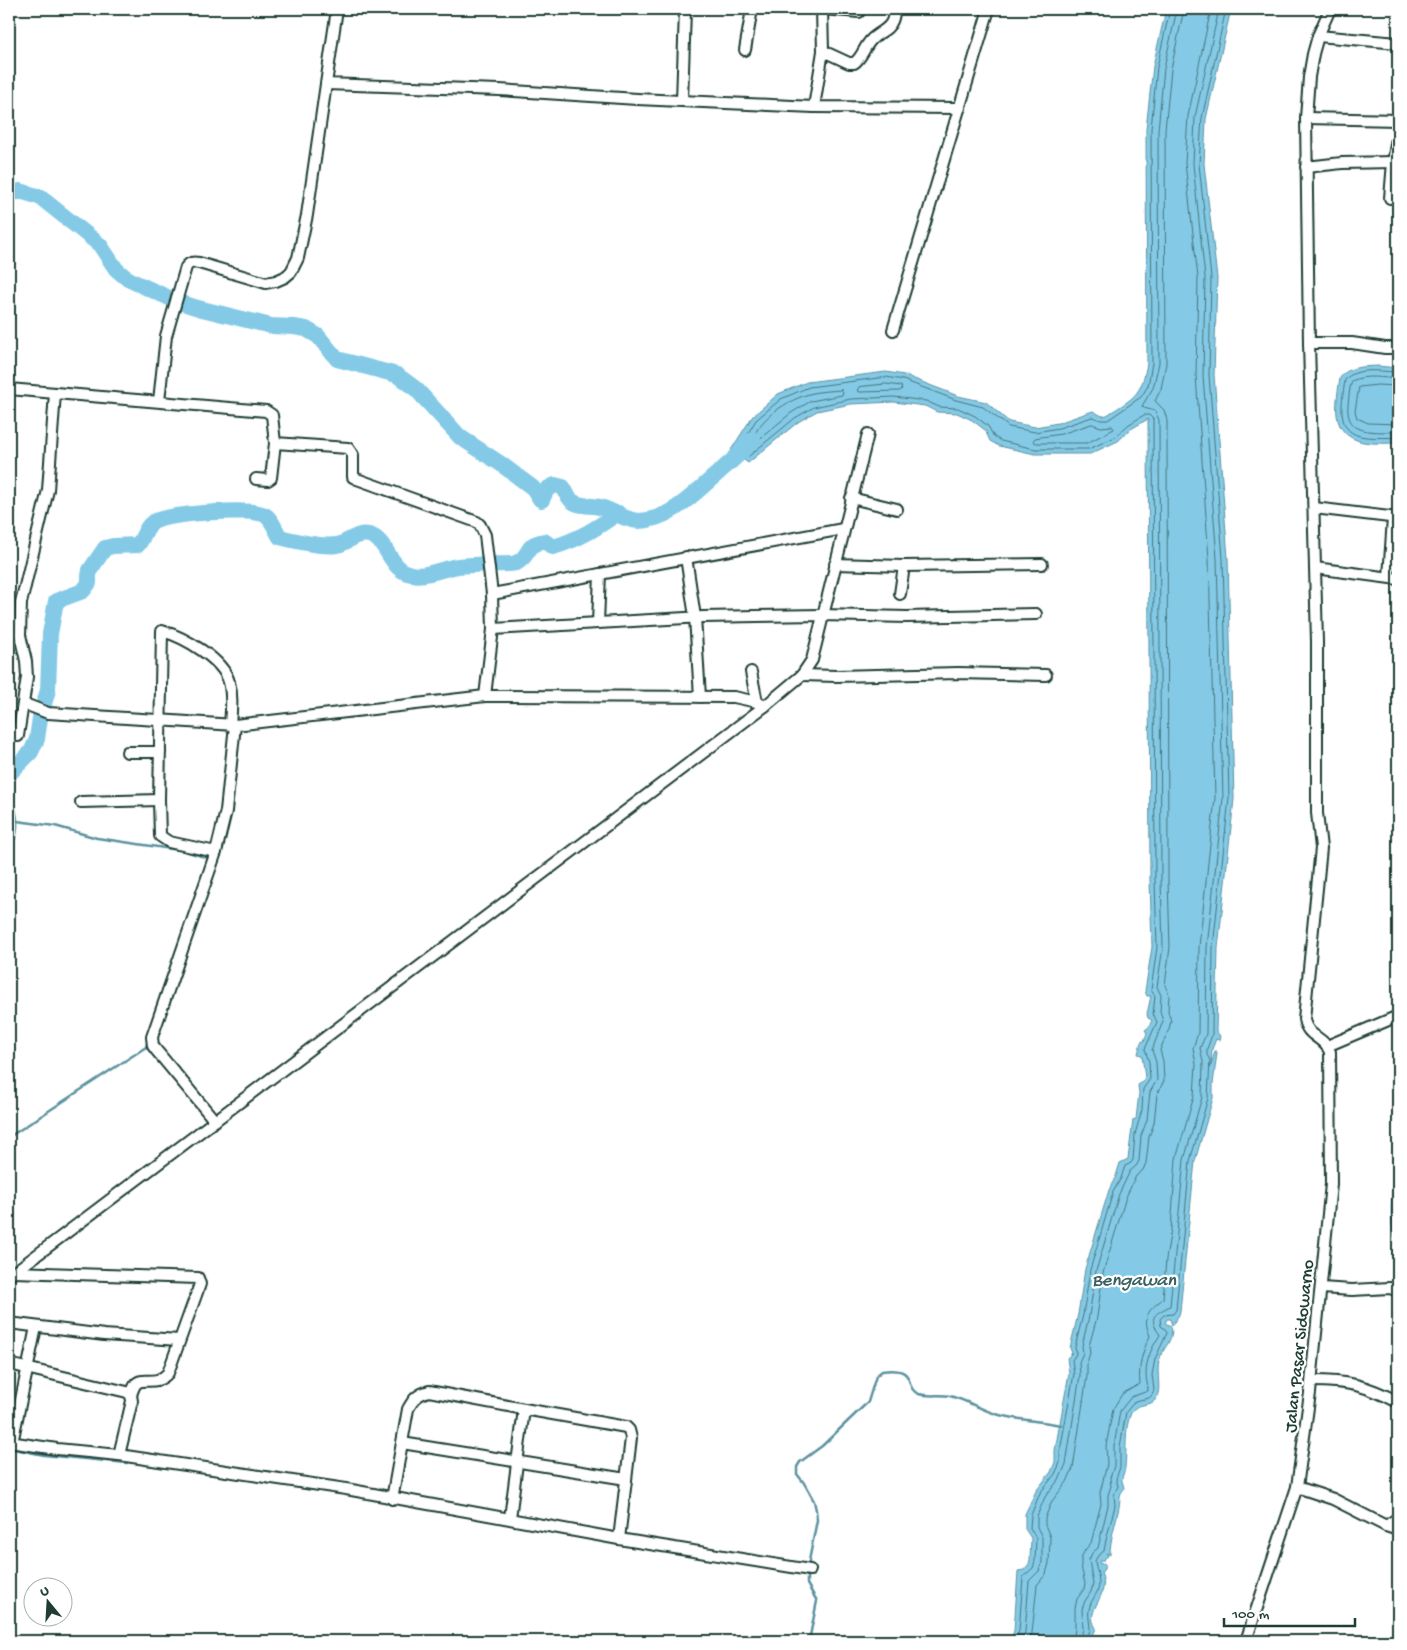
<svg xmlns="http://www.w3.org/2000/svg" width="1407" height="1650" font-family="'Gochi Hand',sans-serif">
  <rect width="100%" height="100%" fill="#fff"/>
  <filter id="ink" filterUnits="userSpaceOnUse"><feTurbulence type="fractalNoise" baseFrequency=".02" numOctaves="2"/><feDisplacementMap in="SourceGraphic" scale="10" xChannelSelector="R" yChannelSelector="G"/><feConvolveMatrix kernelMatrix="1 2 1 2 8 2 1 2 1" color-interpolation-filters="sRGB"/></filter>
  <g filter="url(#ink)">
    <g fill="#84cae6" stroke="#5c929f">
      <path d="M1166,9H1231L1206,119L1204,164L1217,278L1214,375L1228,558L1234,799L1218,948L1216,1031L1220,1036L1219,1040L1216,1039L1212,1049L1211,1066L1215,1051H1216L1217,1053L1213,1084V1098L1195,1161L1180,1311L1179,1315L1172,1325L1170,1319H1167L1165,1323L1171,1326C1175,1340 1162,1348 1159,1361C1156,1374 1162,1389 1156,1399C1150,1408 1137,1401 1131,1413C1124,1428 1127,1451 1125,1467C1125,1470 1123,1474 1122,1478C1121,1481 1124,1485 1124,1489C1118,1495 1121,1499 1119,1507C1116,1523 1110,1538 1110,1555L1107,1553L1108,1556L1105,1558L1104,1560H1101L1099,1563L1100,1564L1104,1563L1106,1566L1101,1573C1112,1596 1083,1609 1096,1628L1091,1641H1010L1014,1631L1018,1571L1024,1570L1029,1564L1030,1560L1031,1538L1025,1529V1514L1036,1491L1051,1472L1055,1462V1450L1069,1373L1067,1358L1072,1353L1070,1348L1078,1314L1085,1269L1109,1190L1116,1176L1120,1163L1128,1159L1133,1120L1136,1119L1139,1093L1138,1085L1143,1082L1145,1078L1142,1055L1138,1054L1141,1042L1144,1041L1147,1033L1145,1030L1149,1027L1152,1020L1148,1018L1147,1014L1151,996H1147L1145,991L1152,947L1150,880L1148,419L1131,429L1118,441L1090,454H1035L999,446L990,441L985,430L972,420L957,413L937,412L925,406L894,402L851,404L817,411L798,422L748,463L731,450L752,417L778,394L807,382L886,372L904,375L958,396L986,402L1009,422L1035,427L1058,423L1093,411L1102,416L1107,415C1135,397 1141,396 1147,363L1146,129L1153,66Z"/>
      <path d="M1377,366L1398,368V443C1387,443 1374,444 1363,442C1329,434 1336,404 1340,378C1348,366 1364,367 1377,366Z"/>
      <path d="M17,757L23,764L9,781V765Z"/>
      <path d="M9,786C16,809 25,829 9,851L10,816Z"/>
      <path d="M1398,1168V1248C1388,1226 1390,1190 1398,1168Z"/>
    </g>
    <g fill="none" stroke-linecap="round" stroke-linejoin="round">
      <g stroke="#47757b" stroke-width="1">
        <path d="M1398,372C1383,372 1356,366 1345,380C1342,403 1334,434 1366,437C1377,438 1388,437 1398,438"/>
        <path d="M1398,379C1384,378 1365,374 1352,381C1349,389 1349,397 1348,405C1345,437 1376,431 1398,432"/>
        <path d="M886,384L901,386L902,389L900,391L860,392L857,391L859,387Z"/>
        <path d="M1398,386L1377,385L1359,387L1355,411L1357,418L1368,423L1398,424"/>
        <path d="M841,390L843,392L842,395L811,401L791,413L757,441L753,440C758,418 789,400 809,394C819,391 831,391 841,390Z"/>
        <path d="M1092,424L1101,427L1112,426L1114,429L1087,443H1036L1033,441L1035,438L1061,434Z"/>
        <path d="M1015,1641L1019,1631L1023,1577L1033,1568L1035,1561L1036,1538L1030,1528L1031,1515L1040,1493L1055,1474L1060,1463V1451L1074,1374L1072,1360L1076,1354L1075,1347L1083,1315L1090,1270L1113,1192L1121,1178L1125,1166L1131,1163L1133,1160L1135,1134L1142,1110L1143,1089L1150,1079L1149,1062L1145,1049L1157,1022L1153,1014L1155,996L1151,990L1157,947L1155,880L1153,419L1149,415H1144L1128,425L1115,437L1089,449H1035L1001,441L994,437L988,426L975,416L958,408L939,407L926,401L894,397L851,399L814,407L795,418L749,456H746L739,448L756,420L781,399L809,387L886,377L903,380L956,400L983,407L1009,427L1035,432L1059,428L1092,417L1101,420H1108L1141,397L1148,386L1152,363L1151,129L1157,67L1170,9"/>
        <path d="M1022,1641L1025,1632L1029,1581L1039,1571L1042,1562V1537L1037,1527V1516L1045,1497L1060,1478L1066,1464L1080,1375L1079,1362L1083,1353L1082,1346L1089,1316L1096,1271L1119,1194L1130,1171L1136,1166L1139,1161L1141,1136L1147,1120L1150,1092L1157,1080L1156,1062L1152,1050L1163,1021L1160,1012L1161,995L1157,987L1163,947L1161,880L1159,420L1155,411L1144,408L1142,406L1153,388L1159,363L1158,130L1164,68L1177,9"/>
        <path d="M1030,1641L1032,1633L1037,1585L1046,1574L1049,1563L1050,1537L1045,1525V1518L1052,1501L1067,1482L1073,1468L1087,1376V1363L1090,1353L1089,1346L1097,1317L1103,1273L1126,1197L1136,1176L1143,1170L1146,1163L1149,1137L1154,1123L1157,1094L1164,1081L1163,1061L1160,1050L1169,1029L1171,1021L1168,1011L1169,995L1165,985L1170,947L1168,880L1167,420L1164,410L1155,401L1161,389L1166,363L1165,130L1171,69L1184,9"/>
        <path d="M1073,1641L1075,1629V1608L1077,1599L1084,1589L1085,1584L1081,1566V1558L1085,1550L1091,1543L1101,1504L1100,1493L1107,1464L1106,1446L1113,1409L1122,1394L1140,1384C1138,1367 1142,1352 1150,1336C1142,1317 1148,1310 1163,1299L1166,1259L1171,1229L1176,1159L1194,1096L1196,1064L1193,1048L1198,1033L1199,947L1215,798L1209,559L1196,376L1198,278L1185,163L1188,116L1211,9"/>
        <path d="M1080,1641L1083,1629L1082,1609L1085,1601L1091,1592L1093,1584L1089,1560L1092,1553L1098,1548L1108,1505V1495L1111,1486L1110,1478L1114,1466V1446L1120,1411L1131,1397L1148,1391C1148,1385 1146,1380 1146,1374C1146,1359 1152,1347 1160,1335C1147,1316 1155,1314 1170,1306L1184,1160L1202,1097L1203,1062L1200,1048L1206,1034L1207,947L1223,798L1217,559L1203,376L1205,278L1193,164L1195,117L1219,9"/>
        <path d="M1086,1641C1087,1637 1089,1633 1090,1630C1090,1622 1087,1614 1090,1606C1092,1598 1099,1593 1099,1584C1099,1576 1096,1568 1095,1561L1097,1557L1104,1551L1106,1540L1115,1506L1114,1495L1118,1486L1116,1479L1120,1467V1447L1126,1412L1135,1401L1149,1398L1152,1395L1154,1390L1152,1375L1155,1359L1167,1333L1166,1330L1161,1326L1160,1319L1164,1315L1173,1314L1176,1310L1190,1161L1208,1098L1210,1060L1207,1055V1049L1212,1035L1213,947L1229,798L1223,559L1209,375L1211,278L1199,164L1202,118L1226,9"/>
      </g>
      <g stroke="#5c929f" stroke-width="2.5">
        <path d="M17,821L55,826L97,838L185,851L211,859"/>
        <path d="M9,1137L146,1047L148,1040"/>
        <path d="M9,1448L44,1455L127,1463"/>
        <path d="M808,1566L817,1520L816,1510L814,1501L804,1483L797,1474V1467L800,1462L822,1446L868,1402L876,1376L882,1371C920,1366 902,1388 919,1394C929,1397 940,1394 950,1396C966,1400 980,1409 996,1414C1017,1420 1040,1421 1061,1425"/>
        <path d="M807,1571V1584L817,1601L809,1641"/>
      </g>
      <g stroke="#84cae6" stroke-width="16">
        <path d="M9,194L20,191L40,197L100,245L116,269L124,276L134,282L176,301L198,308L271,326L294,327L306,329L318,336L337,359L397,375L416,389L460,437L501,464L533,488L540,499L542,500L547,489L555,485L563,487C566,491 567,496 571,500C579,508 593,504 603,508C616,512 626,521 639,521C671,520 694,493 717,474C729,463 742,453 753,439"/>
        <path d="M9,774L31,752L37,739L40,718L48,690L50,634L56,601L83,591L89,583V576L90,570L105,548L113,546L138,545C144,537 146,525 155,521C172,514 250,507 265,515C272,519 276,531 280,537C295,541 322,547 337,545C348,543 356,532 369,535C386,539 389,565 405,572C422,580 442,568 458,566C468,565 478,565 488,564C495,564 514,565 518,562C526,558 527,550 533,545C535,543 541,542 544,541L553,547C578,540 597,528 618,513"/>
      </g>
      <g stroke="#1f3d34" stroke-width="14">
        <g id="minor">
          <path d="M337,9L326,84L499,90L637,99L814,107L960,108"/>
          <path d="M822,9L859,12"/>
          <path d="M1318,36L1398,43"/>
          <path d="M745,50L752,9"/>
          <path d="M823,51L849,63H854C862,58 864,47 871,40C877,33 889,30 892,21C894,17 894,13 894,9"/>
          <path d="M682,101L685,10"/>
          <path d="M814,107L823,51L822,9"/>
          <path d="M1306,118L1398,120"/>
          <path d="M1306,167L1342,163L1393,162"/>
          <path d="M1390,198L1393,162L1398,132"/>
          <path d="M893,330L989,9"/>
          <path d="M1309,343H1352L1385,348H1398"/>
          <path d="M9,389L266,411L272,415L275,443L348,448L353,455V477L357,479L477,522L480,525L485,535L492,594L493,629L485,696"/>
          <path d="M159,401L166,336L186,267C190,262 193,262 199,263L266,283L276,281L285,277L291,272L298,258L307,215L326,84"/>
          <path d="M256,479L268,480L271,478L275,443"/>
          <path d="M851,498L897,509"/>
          <path d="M1314,508L1398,518"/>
          <path d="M686,557L695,617L700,697"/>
          <path d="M835,564L904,566L1042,564"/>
          <path d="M1315,568L1398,579"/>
          <path d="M1389,577L1393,518"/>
          <path d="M492,594L843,529"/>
          <path d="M900,594L904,566"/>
          <path d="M598,623L600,574"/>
          <path d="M493,629L703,617L822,615L907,617L1036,614"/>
          <path d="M751,672L757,702"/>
          <path d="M802,675L836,676L958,673L1046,675"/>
          <path d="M23,705L30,706L48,713L235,725L485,696L734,697L757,702L765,706"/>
          <path d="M18,736L27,677L26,661L20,635L21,603L48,490L55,393"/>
          <path d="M127,752H160"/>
          <path d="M81,802L159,800"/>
          <path d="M216,852L169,842L160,836L159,800L162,631C184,637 223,659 229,682C233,696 231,711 230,725"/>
          <path d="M1327,1046L1398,1016"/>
          <path d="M215,1121L156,1050L153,1046L152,1037L216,852L226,811L235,725"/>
          <path d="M14,1272L198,1278L200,1284L168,1373C156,1387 142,1376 136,1384C134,1386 132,1392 131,1395"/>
          <path d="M9,1276L765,706L802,675L812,660L868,434"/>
          <path d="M1321,1288L1352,1290L1390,1288L1398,1291"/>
          <path d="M9,1323L104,1335L179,1340"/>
          <path d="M9,1364L127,1392L131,1395L132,1401L119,1455"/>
          <path d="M1312,1381C1347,1381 1366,1385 1398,1402"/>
          <path d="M9,1442L57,1449L119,1455L346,1489L619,1539L810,1570"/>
          <path d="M12,1443L36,1327"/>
          <path d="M402,1443L626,1479"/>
          <path d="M1297,1487L1333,1499L1386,1526L1398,1530"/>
          <path d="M392,1499L408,1409C414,1398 418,1394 429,1391L524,1409"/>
          <path d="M510,1518L524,1409L626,1427L629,1430L631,1438L619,1539"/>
          <path d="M1386,1526L1398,1518"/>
          <path d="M1246,1641L1297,1487L1310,1393L1331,1184L1330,1052C1324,1036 1307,1038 1304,1019L1321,848L1317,813V642L1309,343L1306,118L1309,77L1313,54L1318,36L1330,9"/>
        </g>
      </g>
      <use href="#minor" stroke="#fff" stroke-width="10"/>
    </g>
  </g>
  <g text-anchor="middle" stroke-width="4.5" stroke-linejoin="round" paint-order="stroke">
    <g font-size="18" fill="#1f3d34" stroke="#fff">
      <text transform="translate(1298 1346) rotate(-84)" y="6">Jalan Pasar Sidowarno</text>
    </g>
    <g font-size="19" font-style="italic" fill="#386060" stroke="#fff">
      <text x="1134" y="1285">Bengawan</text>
    </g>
  </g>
  <rect width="1407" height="1650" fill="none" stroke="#fff" stroke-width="30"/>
  <rect x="15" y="15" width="1377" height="1620" fill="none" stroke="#1f3d34" stroke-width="2" filter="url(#ink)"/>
  <g transform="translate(48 1602) rotate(342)"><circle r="24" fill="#ffffff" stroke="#a5b1ae"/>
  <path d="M0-4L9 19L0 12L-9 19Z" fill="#1f3d34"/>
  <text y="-8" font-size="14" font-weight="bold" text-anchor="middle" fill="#1f3d34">U</text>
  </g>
  <path d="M1224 1618v8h131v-8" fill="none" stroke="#1f3d34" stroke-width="2.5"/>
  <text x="1232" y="1618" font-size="15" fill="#1f3d34" stroke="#ffffff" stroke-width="4" paint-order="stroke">100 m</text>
</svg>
